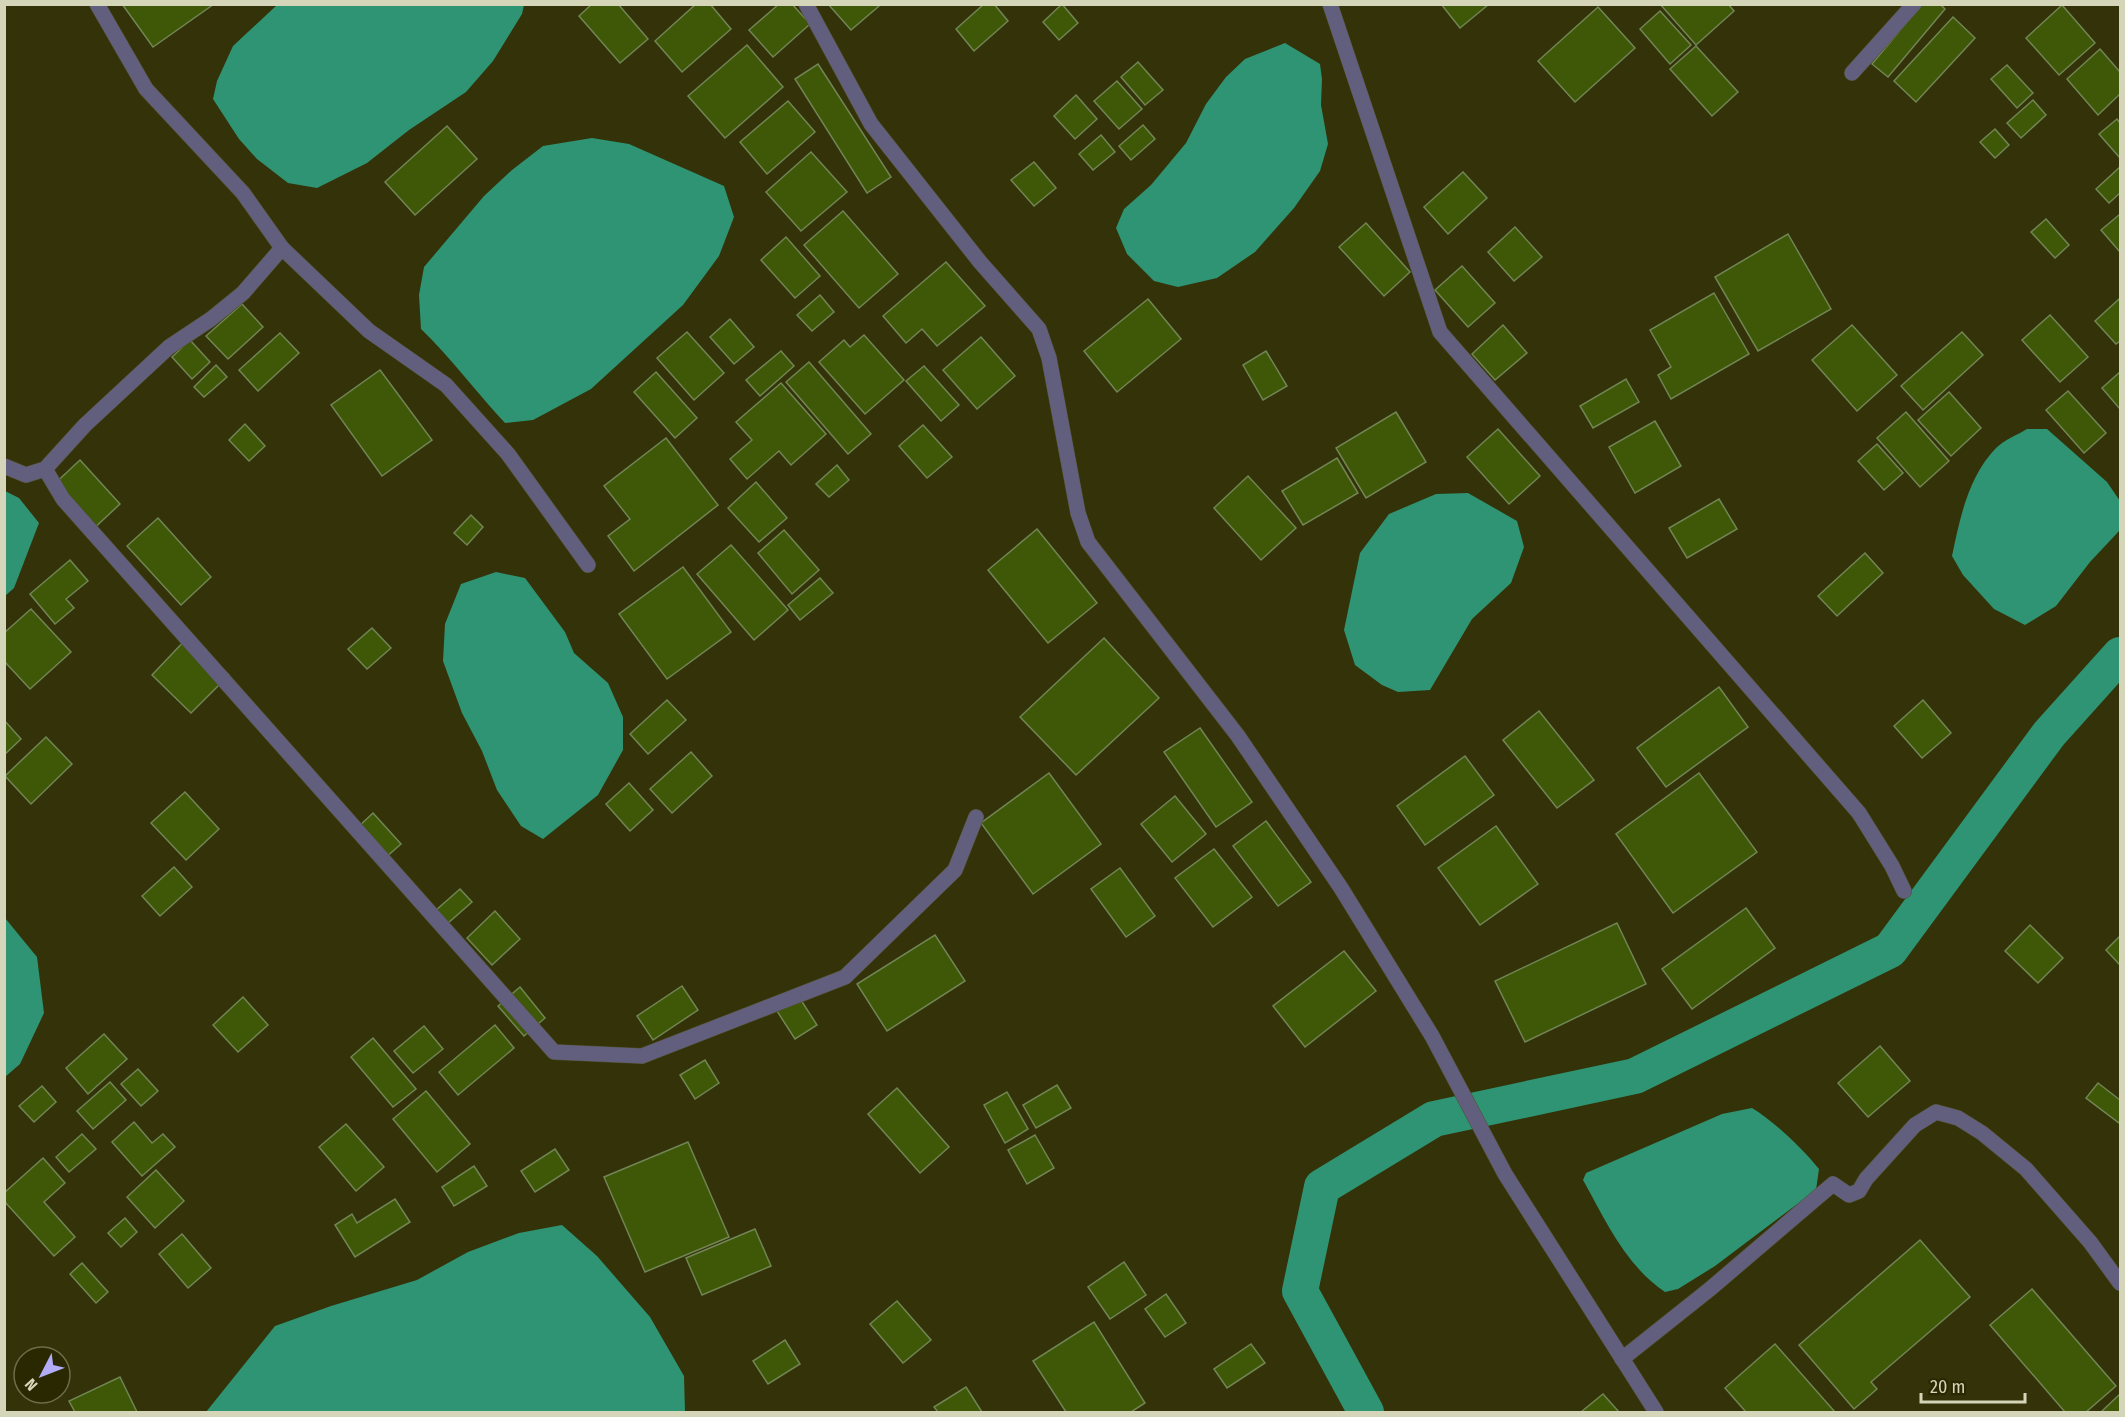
<svg xmlns="http://www.w3.org/2000/svg" width="2125" height="1417" font-family="'Fira Sans Condensed',sans-serif">
  <rect width="100%" height="100%" fill="#343208"/>
  <g fill="#2f9473">
    <path d="M277,5V4L524,5L522,14L493,61L466,92L409,130L367,163L317,188L288,183L257,159L239,139L213,99L217,81L233,46Z"/>
    <path d="M1285,43L1320,64L1322,79L1321,105L1328,144L1320,171L1294,208L1255,252L1217,278L1178,287L1154,281L1127,254L1116,228L1124,209L1151,185L1186,143L1206,104L1226,77L1245,59Z"/>
    <path d="M592,138L629,144L724,186L734,217L719,256L683,305L591,389L533,420L505,423C476,392 451,358 421,329L419,295L424,267L484,196L512,170L543,146Z"/>
    <path d="M2027,429H2047L2107,482L2120,501V530L2090,562L2056,606L2025,625L1994,609L1963,575L1952,556C1960,518 1968,477 1996,448C2004,440 2017,435 2027,429Z"/>
    <path d="M5,491L19,498L39,523L14,588L5,596Z"/>
    <path d="M1468,493L1517,521L1524,547L1511,583L1472,619L1430,690L1398,692L1382,685L1355,665L1344,630L1360,553L1389,514L1436,494Z"/>
    <path d="M496,572L525,578L565,632L574,653L608,683L623,717V750L598,795L543,839L521,826L497,790L482,751L462,713L443,661L445,624L461,584Z"/>
    <path d="M5,918L37,957L44,1013L20,1064L5,1077Z"/>
    <path d="M1752,1108C1776,1123 1801,1147 1819,1169L1816,1190L1715,1266L1678,1289L1665,1292C1625,1265 1606,1221 1583,1180L1586,1173L1722,1114Z"/>
    <path d="M562,1225L597,1256L650,1317L684,1376L685,1412H206L275,1326L331,1306L417,1280L468,1252L519,1233Z"/>
  </g>
  <g fill="none" stroke-linecap="round" stroke-linejoin="round">
    <path stroke="#2f9473" stroke-width="36" d="M1366,1412L1300,1291L1322,1187L1434,1119L1635,1076L1890,950L2049,734L2120,655"/>
  </g>
  <g fill="#3e5807" stroke="#718555" stroke-width="1.5">
    <path d="M122,4H214L153,47Z"/>
    <path d="M592,4H618L648,39L620,63L579,16Z"/>
    <path d="M696,4H710L731,29L682,72L655,41Z"/>
    <path d="M779,4H792L810,24L773,57L749,30Z"/>
    <path d="M828,4H878L879,6L851,30Z"/>
    <path d="M984,4H994L1008,21L974,51L956,29Z"/>
    <path d="M1062,4L1078,23L1059,40L1043,22Z"/>
    <path d="M1441,4H1488V5L1460,28Z"/>
    <path d="M1660,4H1728L1734,11L1696,45Z"/>
    <path d="M1922,4H1940L1945,9L1888,77L1872,64Z"/>
    <path d="M2062,5L2095,43L2059,75L2026,38Z"/>
    <path d="M1598,7L1635,48L1575,102L1538,61Z"/>
    <path d="M1660,11L1691,45L1670,64L1640,29Z"/>
    <path d="M1953,17L1975,38L1916,102L1894,81Z"/>
    <path d="M747,45L783,87L725,138L688,96Z"/>
    <path d="M1696,46L1738,92L1712,116L1670,69Z"/>
    <path d="M2100,49L2120,72V94L2098,115L2067,79Z"/>
    <path d="M1138,62L1163,90L1145,105L1121,77Z"/>
    <path d="M818,64L891,177L867,193L795,79Z"/>
    <path d="M2007,65L2033,93L2017,108L1991,79Z"/>
    <path d="M1117,81L1142,109L1119,129L1094,101Z"/>
    <path d="M1076,95L1097,119L1075,139L1054,116Z"/>
    <path d="M2033,100L2046,115L2021,138L2007,123Z"/>
    <path d="M788,101L815,132L767,174L740,142Z"/>
    <path d="M2117,119L2120,123V158L2099,134Z"/>
    <path d="M1143,125L1155,139L1131,160L1119,146Z"/>
    <path d="M447,126L477,159L415,215L385,182Z"/>
    <path d="M1995,129L2009,145L1995,158L1980,142Z"/>
    <path d="M1101,135L1115,152L1093,170L1079,154Z"/>
    <path d="M811,152L847,192L801,231L766,192Z"/>
    <path d="M1034,162L1056,188L1034,206L1011,180Z"/>
    <path d="M2120,167V193L2109,203L2096,189Z"/>
    <path d="M1463,172L1487,198L1448,234L1424,207Z"/>
    <path d="M843,211L898,274L859,308L804,245Z"/>
    <path d="M2119,215L2120,216V252L2101,230Z"/>
    <path d="M2046,219L2069,245L2055,258L2031,232Z"/>
    <path d="M1366,223L1410,272L1384,296L1339,247Z"/>
    <path d="M1515,227L1542,257L1514,281L1488,252Z"/>
    <path d="M1788,234L1831,309L1758,351L1715,277Z"/>
    <path d="M786,237L820,276L795,298L761,260Z"/>
    <path d="M946,262L985,306L937,346L922,329L906,343L883,316Z"/>
    <path d="M1462,266L1495,303L1468,327L1435,290Z"/>
    <path d="M1714,293L1749,354L1671,399L1658,375L1671,367L1650,330Z"/>
    <path d="M820,295L834,312L812,331L797,315Z"/>
    <path d="M1148,299L1181,339L1117,392L1084,351Z"/>
    <path d="M2119,299L2120,302V341L2116,344L2095,321Z"/>
    <path d="M242,304L263,327L228,359L206,336Z"/>
    <path d="M2050,315L2088,357L2060,382L2022,340Z"/>
    <path d="M730,319L754,347L734,364L710,337Z"/>
    <path d="M1503,325L1527,353L1495,380L1472,354Z"/>
    <path d="M1852,325L1897,375L1857,411L1812,360Z"/>
    <path d="M687,332L724,373L694,400L657,358Z"/>
    <path d="M1962,332L1983,355L1923,410L1901,386Z"/>
    <path d="M280,333L299,353L258,391L239,370Z"/>
    <path d="M864,335L904,380L865,414L819,362L844,340L850,347Z"/>
    <path d="M981,337L1015,376L977,409L943,370Z"/>
    <path d="M190,340L210,362L192,379L172,357Z"/>
    <path d="M781,351L794,366L760,396L746,380Z"/>
    <path d="M1266,351L1287,386L1263,400L1243,365Z"/>
    <path d="M809,362L871,434L848,454L786,382Z"/>
    <path d="M216,365L227,377L204,397L194,387Z"/>
    <path d="M924,366L959,405L941,421L906,381Z"/>
    <path d="M380,370L432,440L382,476L331,405Z"/>
    <path d="M656,372L697,418L675,438L634,392Z"/>
    <path d="M2120,372V409L2102,388Z"/>
    <path d="M1626,379L1639,402L1593,428L1580,406Z"/>
    <path d="M781,383L826,434L791,465L779,451L747,479L730,459L752,440L736,422Z"/>
    <path d="M2068,391L2106,433L2084,453L2046,410Z"/>
    <path d="M1949,392L1981,428L1951,456L1918,420Z"/>
    <path d="M1396,412L1426,462L1366,498L1336,448Z"/>
    <path d="M1906,412L1949,461L1920,487L1877,438Z"/>
    <path d="M1655,421L1681,466L1635,493L1609,447Z"/>
    <path d="M245,424L265,446L249,461L229,440Z"/>
    <path d="M923,425L952,457L927,478L899,446Z"/>
    <path d="M1498,429L1540,476L1509,504L1467,457Z"/>
    <path d="M666,438L718,505L634,571L608,536L630,519L604,486Z"/>
    <path d="M1877,444L1903,473L1884,490L1858,461Z"/>
    <path d="M1337,458L1358,493L1303,525L1282,491Z"/>
    <path d="M80,460L120,504L89,533L49,489Z"/>
    <path d="M837,465L849,480L829,497L816,484Z"/>
    <path d="M1248,476L1296,528L1261,560L1214,508Z"/>
    <path d="M756,482L787,518L759,542L728,508Z"/>
    <path d="M1719,499L1737,529L1687,558L1669,528Z"/>
    <path d="M471,515L483,527L467,545L454,533Z"/>
    <path d="M158,518L211,577L181,605L127,546Z"/>
    <path d="M1037,529L1097,603L1048,643L988,570Z"/>
    <path d="M784,530L819,570L792,594L758,553Z"/>
    <path d="M731,545L788,610L754,640L697,574Z"/>
    <path d="M1865,553L1883,573L1837,616L1818,596Z"/>
    <path d="M70,560L88,581L66,599L74,608L55,624L30,594Z"/>
    <path d="M683,567L731,632L667,679L619,614Z"/>
    <path d="M820,578L833,593L800,620L788,605Z"/>
    <path d="M31,609L71,652L30,689L4,661V633Z"/>
    <path d="M372,628L391,648L367,669L348,649Z"/>
    <path d="M189,636L229,675L191,713L152,675Z"/>
    <path d="M1104,638L1159,698L1076,775L1020,717Z"/>
    <path d="M1719,687L1748,727L1666,787L1637,748Z"/>
    <path d="M667,700L686,720L648,754L630,734Z"/>
    <path d="M1923,700L1951,733L1922,758L1894,726Z"/>
    <path d="M1539,711L1594,780L1557,808L1503,740Z"/>
    <path d="M4,720L21,739L4,755Z"/>
    <path d="M1200,728L1252,802L1216,827L1164,752Z"/>
    <path d="M46,737L72,764L31,804L5,776Z"/>
    <path d="M691,752L712,776L672,813L650,789Z"/>
    <path d="M1465,756L1494,795L1425,845L1397,806Z"/>
    <path d="M1049,773L1101,844L1033,894L981,823Z"/>
    <path d="M1699,773L1757,852L1673,913L1616,834Z"/>
    <path d="M629,783L653,810L630,831L606,804Z"/>
    <path d="M185,792L219,829L186,860L151,823Z"/>
    <path d="M1175,796L1206,834L1172,862L1141,824Z"/>
    <path d="M373,813L401,844L384,859L357,828Z"/>
    <path d="M1266,821L1311,882L1278,906L1233,846Z"/>
    <path d="M1496,826L1538,884L1480,925L1438,868Z"/>
    <path d="M1214,849L1252,897L1213,927L1175,878Z"/>
    <path d="M174,867L192,887L160,916L142,896Z"/>
    <path d="M1120,868L1155,916L1126,937L1091,889Z"/>
    <path d="M460,889L472,902L439,931L427,918Z"/>
    <path d="M1746,908L1775,948L1692,1009L1662,969Z"/>
    <path d="M495,911L520,939L492,965L467,938Z"/>
    <path d="M1617,923L1646,984L1525,1042L1495,981Z"/>
    <path d="M2030,925L2063,958L2038,983L2005,951Z"/>
    <path d="M935,935L965,981L887,1031L857,984Z"/>
    <path d="M2120,936V965L2106,950Z"/>
    <path d="M1344,951L1376,991L1305,1047L1273,1006Z"/>
    <path d="M682,986L698,1010L653,1040L637,1016Z"/>
    <path d="M520,987L545,1018L524,1036L498,1006Z"/>
    <path d="M243,997L268,1025L238,1052L213,1025Z"/>
    <path d="M799,997L817,1025L795,1039L777,1011Z"/>
    <path d="M495,1025L514,1048L458,1095L439,1072Z"/>
    <path d="M424,1026L443,1049L413,1073L394,1051Z"/>
    <path d="M104,1034L127,1059L88,1094L66,1068Z"/>
    <path d="M373,1038L416,1089L393,1107L351,1057Z"/>
    <path d="M1880,1046L1910,1081L1868,1117L1838,1083Z"/>
    <path d="M705,1060L719,1083L695,1099L680,1075Z"/>
    <path d="M138,1069L158,1091L141,1106L121,1084Z"/>
    <path d="M110,1082L126,1100L93,1129L77,1111Z"/>
    <path d="M2098,1083L2120,1100V1120L2119,1123L2086,1098Z"/>
    <path d="M1057,1085L1071,1108L1036,1128L1023,1105Z"/>
    <path d="M42,1086L56,1102L34,1122L19,1106Z"/>
    <path d="M897,1088L949,1147L920,1173L868,1114Z"/>
    <path d="M426,1091L470,1144L437,1172L393,1119Z"/>
    <path d="M1007,1092L1028,1129L1005,1143L984,1105Z"/>
    <path d="M134,1122L152,1143L163,1134L175,1147L142,1176L112,1142Z"/>
    <path d="M346,1124L384,1167L356,1191L319,1147Z"/>
    <path d="M82,1134L96,1149L69,1172L56,1157Z"/>
    <path d="M1035,1135L1054,1168L1027,1184L1008,1150Z"/>
    <path d="M688,1142L729,1237L645,1272L604,1177Z"/>
    <path d="M555,1149L569,1170L535,1192L521,1171Z"/>
    <path d="M43,1158L65,1183L44,1202L75,1237L54,1256L4,1201V1193Z"/>
    <path d="M474,1166L487,1186L454,1206L442,1187Z"/>
    <path d="M156,1170L184,1201L155,1228L127,1197Z"/>
    <path d="M395,1199L410,1222L355,1257L335,1225L352,1214L357,1223Z"/>
    <path d="M125,1218L137,1232L121,1247L108,1233Z"/>
    <path d="M755,1229L771,1266L702,1295L686,1258Z"/>
    <path d="M182,1234L211,1268L188,1288L159,1254Z"/>
    <path d="M1920,1240L1970,1297L1871,1382L1877,1389L1854,1409L1799,1345Z"/>
    <path d="M1124,1262L1146,1295L1110,1319L1088,1287Z"/>
    <path d="M82,1263L108,1292L96,1303L70,1274Z"/>
    <path d="M2032,1289L2116,1386L2086,1412H2065L1990,1325Z"/>
    <path d="M1166,1294L1186,1323L1165,1337L1145,1309Z"/>
    <path d="M897,1301L931,1340L903,1363L870,1324Z"/>
    <path d="M1094,1322L1145,1403L1131,1412H1066L1033,1361Z"/>
    <path d="M785,1340L800,1364L768,1384L753,1361Z"/>
    <path d="M1251,1344L1265,1363L1227,1388L1214,1369Z"/>
    <path d="M1775,1344L1835,1412H1746L1725,1388Z"/>
    <path d="M120,1377L137,1412H75L69,1401Z"/>
    <path d="M966,1387L982,1412H938L934,1407Z"/>
    <path d="M1603,1394L1619,1412H1581Z"/>
    <path d="M2120,1394V1412H2101Z"/>
  </g>
  <g fill="none" stroke-linecap="round" stroke-linejoin="round">
    <g stroke="#514f28" stroke-width="16">
      <g id="minor">
        <path d="M97,4L146,89L243,193L282,248L369,331L446,385L508,454L588,565"/>
        <path d="M806,4L871,124L980,262L1039,329L1049,358L1078,513L1088,542L1238,736L1341,888L1432,1036L1505,1174L1656,1412"/>
        <path d="M1330,4L1440,332L1859,813L1892,866L1904,891"/>
        <path d="M1852,73L1914,4"/>
        <path d="M4,466L26,475L45,469L85,425L169,347L211,319L243,293L282,248"/>
        <path d="M45,469L63,499L554,1052L642,1056L845,977L955,870L976,817"/>
        <path d="M1622,1359L1710,1289L1833,1184L1849,1195L1859,1191L1866,1179L1915,1125L1936,1112L1958,1118L1982,1133L2026,1169L2090,1242L2120,1283"/>
      </g>
    </g>
    <use href="#minor" stroke="#615f7d" stroke-width="15"/>
  </g>
  <rect width="2125" height="1417" fill="none" stroke="#d5d5b9" stroke-width="12"/>
  <g transform="translate(42 1375) rotate(228)"><circle r="28" fill="#2a2800" stroke="#6e6d4a" stroke-width="1.5"/>
  <path d="M0-4.5L10 22L0 15L-10 22Z" fill="#b3adf9"/>
  <text y="-9" font-size="16" font-weight="bold" text-anchor="middle" fill="#d5d5b9">N</text>
  </g>
  <path d="M1921 1393v9h104v-9" fill="none" stroke="#d5d5b9" stroke-width="3"/>
  <text x="1930" y="1393" font-size="18" fill="#d5d5b9" stroke="#2a2800" stroke-width="4.5" paint-order="stroke">20 m</text>
</svg>
